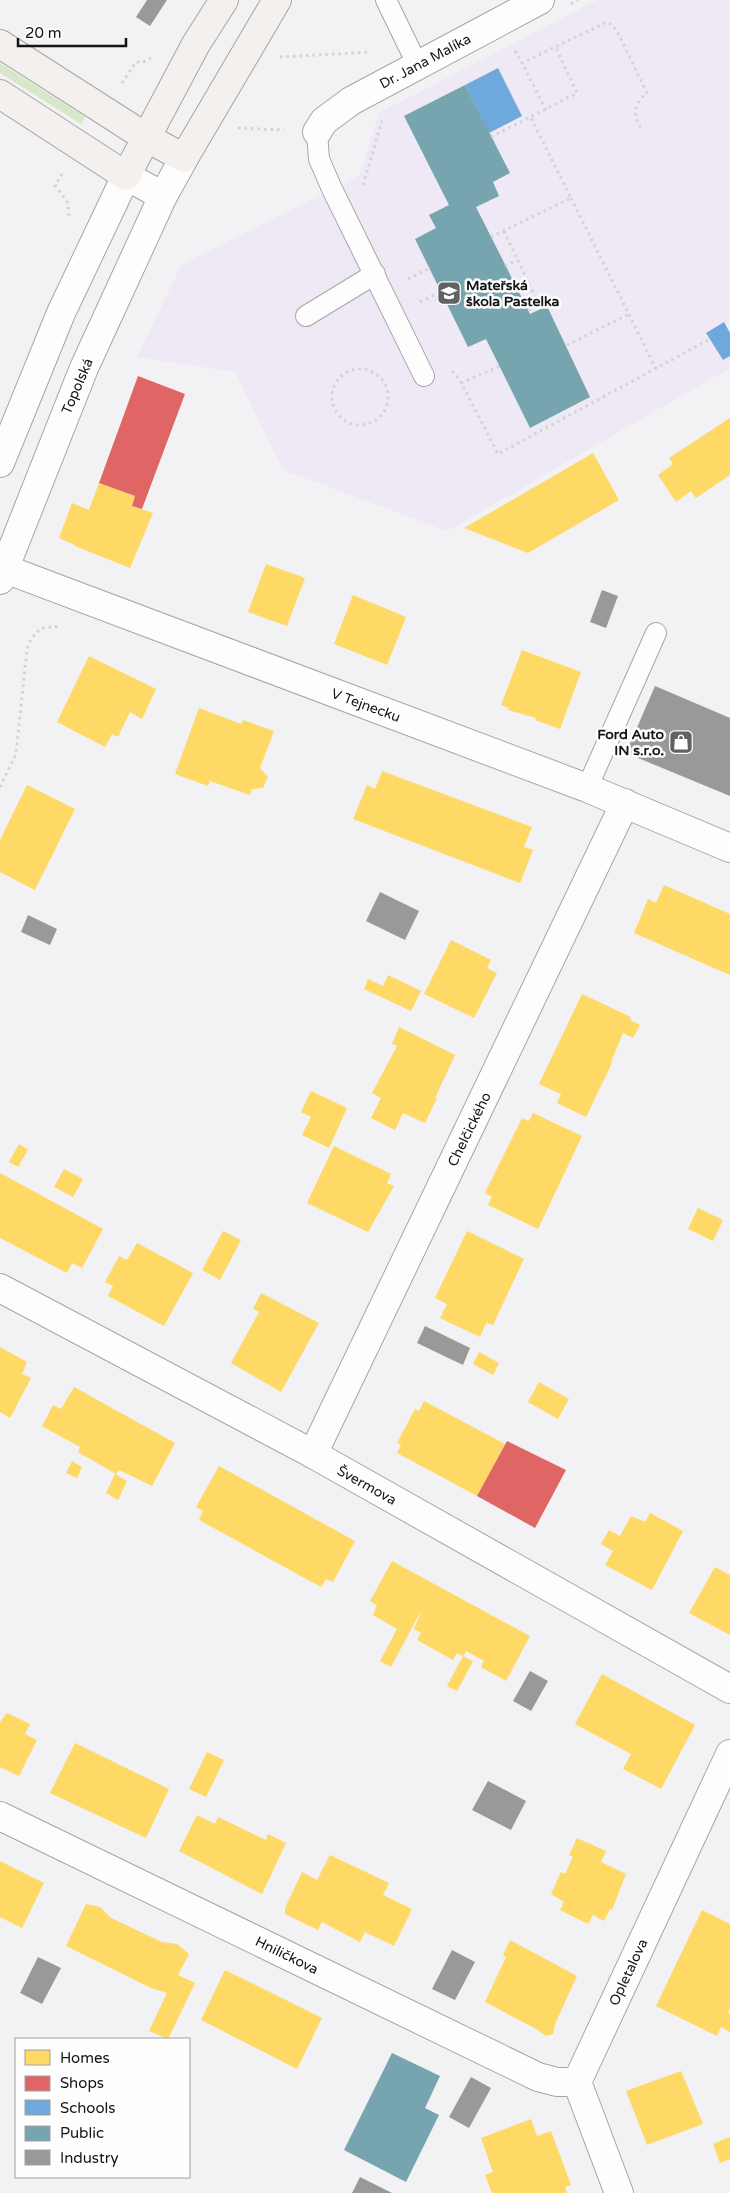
<svg xmlns="http://www.w3.org/2000/svg" width="730" height="2193" font-family="'Varela Round',sans-serif">
  <rect width="100%" height="100%" fill="#f2f1f3"/>
  <path fill="#efe9f5" d="M597,0H730V321L725,325L730,333V368L447,531L283,470L235,372L137,357L182,264L359,176L379,113Z"/>
  <path fill="#d7e8ca" d="M0,63L85,117L81,124L0,73Z"/>
  <g fill="#ffd966">
    <path d="M730,418V475L696,498L691,491L676,502L658,475L673,464L669,458Z"/>
    <path d="M593,453L619,500L528,553L464,528Z"/>
    <path d="M99,483L135,496L132,506L153,513L130,568L75,546V545L59,538L72,503L89,510Z"/>
    <path d="M266,564L305,578L287,626L248,612Z"/>
    <path d="M353,595L406,617L387,665L334,644Z"/>
    <path d="M522,650L581,672L560,729L535,720L536,718L508,710L509,708L501,705Z"/>
    <path d="M89,656L156,689L142,719L130,712L118,737L112,734L105,747L57,722Z"/>
    <path d="M199,708L241,724L243,720L274,731L260,768L268,777L263,788L252,789L250,795L210,781L208,786L175,774Z"/>
    <path d="M382,771L532,827L524,847L533,850L520,883L353,819L367,785L375,789Z"/>
    <path d="M27,785L75,809L35,890L0,872V840Z"/>
    <path d="M664,885L730,914V975L634,933L648,899L656,903Z"/>
    <path d="M451,940L491,960L487,968L497,973L474,1018L424,994Z"/>
    <path d="M388,975L421,991L411,1011L364,989L368,979L383,986Z"/>
    <path d="M582,994L631,1017L630,1020L640,1025L633,1038L623,1033L611,1062L612,1063L586,1117L557,1103L561,1094L539,1084Z"/>
    <path d="M399,1027L455,1055L435,1098H437L425,1123L403,1113L395,1130L371,1118L381,1098L372,1093L397,1046L392,1044Z"/>
    <path d="M311,1091L347,1108L329,1148L302,1135L311,1117L301,1112Z"/>
    <path d="M533,1113L582,1136L538,1229L488,1205L492,1197L485,1193L522,1118L529,1121Z"/>
    <path d="M19,1144L28,1150L18,1167L9,1162Z"/>
    <path d="M334,1146L391,1174L387,1183L394,1186L368,1232L307,1203Z"/>
    <path d="M64,1169L83,1179L73,1197L54,1187Z"/>
    <path d="M0,1173L103,1229L82,1268L72,1263L67,1273L0,1238Z"/>
    <path d="M698,1208L723,1220L713,1241L688,1229Z"/>
    <path d="M223,1231L241,1240L220,1280L202,1270Z"/>
    <path d="M467,1231L524,1259L493,1325L486,1323L480,1337L440,1318L447,1304L435,1298Z"/>
    <path d="M137,1243L193,1273L164,1326L108,1296L113,1286L105,1282L119,1256L127,1260Z"/>
    <path d="M261,1293L319,1323L281,1392L231,1363L259,1312L253,1309Z"/>
    <path d="M0,1347L27,1362L22,1374L31,1378L10,1418L0,1412Z"/>
    <path d="M479,1352L499,1363L493,1375L473,1364Z"/>
    <path d="M539,1382L569,1399L558,1419L528,1402Z"/>
    <path d="M74,1387L175,1443L152,1486L119,1470L116,1474L78,1452L80,1447L42,1426L53,1405L61,1409Z"/>
    <path d="M424,1401L505,1444L477,1496L397,1453L401,1445L397,1443L415,1409L419,1411Z"/>
    <path d="M72,1461L82,1467L77,1478L66,1473Z"/>
    <path d="M219,1466L355,1541L333,1582L326,1579L321,1587L199,1520L203,1511L196,1507Z"/>
    <path d="M115,1474L127,1481L118,1500L106,1493Z"/>
    <path d="M650,1513L683,1531L652,1590L605,1565L613,1551L601,1544L609,1530L620,1536L631,1516L645,1522Z"/>
    <path d="M392,1561L530,1636L506,1681L481,1667L484,1661L466,1651L463,1656L457,1653L453,1660L417,1640L421,1633L414,1629L422,1609L391,1667L380,1661L397,1629L373,1615L377,1605L370,1601Z"/>
    <path d="M715,1567L730,1575V1635L689,1613Z"/>
    <path d="M463,1656L473,1661L457,1691L447,1686Z"/>
    <path d="M602,1674L695,1725L661,1789L623,1769L631,1754L575,1724Z"/>
    <path d="M7,1713L30,1724L25,1734L37,1740L19,1776L0,1767V1722Z"/>
    <path d="M75,1743L169,1789L146,1838L50,1793Z"/>
    <path d="M207,1752L224,1760L206,1797L189,1789Z"/>
    <path d="M197,1815L215,1824L218,1817L266,1840L268,1834L286,1843L262,1894L179,1851Z"/>
    <path d="M577,1838L606,1851L601,1862L626,1874L612,1910L610,1909L604,1921L593,1915L588,1924L560,1910L564,1902L551,1894L561,1872L565,1874L573,1857L569,1855Z"/>
    <path d="M330,1855L389,1883L383,1895L412,1909L394,1946L365,1932L360,1942L322,1922L318,1930L285,1914V1908L302,1872L317,1880Z"/>
    <path d="M0,1861L44,1883L22,1928L0,1917Z"/>
    <path d="M86,1904L100,1907L111,1918L162,1942L177,1944L189,1954L178,1975L195,1983L168,2039L149,2031L167,1993L151,1988L66,1946Z"/>
    <path d="M702,1910L730,1924V2008L728,2013H730V2032L721,2027L717,2036L656,2006Z"/>
    <path d="M510,1940L577,1976L555,2024L553,2034L546,2036L538,2030L485,2002L506,1957L503,1955Z"/>
    <path d="M225,1970L322,2018L297,2069L201,2020Z"/>
    <path d="M681,2071L703,2124L647,2145L626,2091Z"/>
    <path d="M531,2119L537,2136L551,2131L571,2185L565,2187L567,2193H492L485,2175L493,2172L481,2138Z"/>
    <path d="M730,2137V2159L720,2163L713,2144Z"/>
  </g>
  <g fill="#e06666">
    <path d="M138,376L185,394L142,509L132,506L135,496L99,483Z"/>
    <path d="M507,1441L566,1470L535,1528L477,1496Z"/>
  </g>
  <g fill="#6fa8dc">
    <path d="M498,68L522,116L489,133L465,85Z"/>
    <path d="M724,322L730,333V356L723,360L706,333Z"/>
  </g>
  <g fill="#76a5af">
    <path d="M465,85L510,173L493,182L499,196L476,207L530,314L547,306L590,397L530,428L486,339L468,347L415,239L436,228L429,215L449,205L404,116Z"/>
    <path d="M392,2053L440,2076L425,2108L439,2115L406,2182L344,2150Z"/>
  </g>
  <g fill="#999">
    <path d="M147,0H167L150,26L136,17Z"/>
    <path d="M602,590L618,596L606,628L590,622Z"/>
    <path d="M655,686L730,718V796L626,753Z"/>
    <path d="M380,892L419,911L405,940L366,921Z"/>
    <path d="M28,915L57,929L50,945L21,932Z"/>
    <path d="M425,1326L470,1348L463,1365L417,1343Z"/>
    <path d="M530,1671L548,1681L531,1711L513,1701Z"/>
    <path d="M488,1781L526,1801L511,1830L472,1810Z"/>
    <path d="M452,1950L475,1962L455,2000L432,1989Z"/>
    <path d="M38,1957L61,1968L42,2004L20,1993Z"/>
    <path d="M471,2077L491,2088L469,2128L449,2117Z"/>
    <path d="M360,2177L392,2193H352Z"/>
  </g>
  <g fill="none" stroke-linecap="round" stroke-linejoin="round">
    <g stroke="#a6a6a7" stroke-width="22">
      <g id="service">
        <path d="M386,0L417,64"/>
        <path d="M317,132L319,159L332,189L424,376"/>
        <path d="M306,316L375,274"/>
        <path d="M587,788L656,633"/>
      </g>
    </g>
    <g stroke="#a6a6a7" stroke-width="30">
      <g id="minor">
        <path d="M317,132L324,121L351,101L540,0"/>
        <path d="M0,567L587,788L730,848"/>
        <path d="M0,1288L313,1454L730,1689"/>
        <path d="M313,1454L625,803"/>
        <path d="M0,1816L538,2077L557,2082H577"/>
        <path d="M619,2193L577,2082L730,1754"/>
      </g>
    </g>
    <g stroke="#a6a6a7" stroke-width="30">
      <g id="tertiary">
        <path d="M0,463L61,313L126,176L163,196"/>
        <path d="M0,580L84,368L163,196L184,158"/>
      </g>
    </g>
    <g stroke="#a6a6a7" stroke-width="30">
      <g id="secondary">
        <path d="M0,44L147,138L184,158L277,0"/>
        <path d="M0,94L126,176L196,44L224,0"/>
      </g>
    </g>
    <g stroke="#d4d3d4" stroke-width="3" stroke-dasharray="2.5 4" stroke-linecap="butt">
      <path d="M571,4L578,0"/>
      <path d="M515,51L522,63"/>
      <path d="M280,57L371,52"/>
      <path d="M122,83L136,62H143L151,58"/>
      <path d="M546,110L522,63L607,22L612,25L617,31L647,93C635,102 632,115 641,128"/>
      <path d="M238,128L284,130"/>
      <path d="M491,137L577,93L555,46"/>
      <path d="M62,174L55,185L68,203L69,217"/>
      <path d="M363,185L382,121"/>
      <path d="M571,198L656,369"/>
      <path d="M504,231L539,305L527,311"/>
      <path d="M491,237L571,198L531,118"/>
      <path d="M505,266L517,260"/>
      <path d="M408,279L428,269"/>
      <path d="M420,302L440,292"/>
      <path d="M567,345L629,314"/>
      <circle cx="360" cy="397" r="28"/>
      <path d="M452,371L460,380L498,454L710,339"/>
      <path d="M461,383L500,366"/>
      <path d="M0,787L16,754L27,649L31,639L41,628L56,627L57,623"/>
    </g>
    <use href="#service" stroke="#fdfdfd" stroke-width="20"/>
    <use href="#minor" stroke="#fdfdfd" stroke-width="28"/>
    <use href="#tertiary" stroke="#fdfdfd" stroke-width="28"/>
    <use href="#secondary" stroke="#f4f0ed" stroke-width="28"/>
  </g>
  <defs>
    <g id="school-square" transform="scale(1.25)"><rect x="-9" y="-9" width="18" height="18" rx="4" fill="#626163" stroke="#fefeff"/><path d="M0-5L7-2L0 1L-7-2ZM-4 1L0 2.5L4 1V4Q0 6-4 4Z" fill="#fff"/></g>
    <g id="shop-square" transform="scale(1.25)"><rect x="-9" y="-9" width="18" height="18" rx="4" fill="#626163" stroke="#fefeff"/><path d="M-5-2.5h2.3a2.7 3.5 0 0 1 5.4 0H5L5.5 6h-11ZM-1.5-2.5h3a1.5 2.3 0 0 0-3 0Z" fill="#fff"/></g>
  </defs>
  <g fill-rule="evenodd">
    <use href="#school-square" x="449" y="293"/>
    <use href="#shop-square" x="681" y="742"/>
  </g>
  <g text-anchor="middle" stroke-width="5" stroke-linejoin="round" paint-order="stroke">
    <g font-size="14" fill="#141315" stroke="#fefeff">
      <text transform="translate(425 61) rotate(-28)" y="5">Dr. Jana Malíka</text>
      <text transform="translate(77 386) rotate(-67)" y="5">Topolská</text>
      <text transform="translate(366 705) rotate(20)" y="5">V Tejnecku</text>
      <text transform="translate(469 1129) rotate(-64)" y="5">Chelčického</text>
      <text transform="translate(367 1485) rotate(29)" y="5">Švermova</text>
      <text transform="translate(287 1955) rotate(26)" y="5">Hniličkova</text>
      <text transform="translate(628 1972) rotate(-65)" y="5">Opletalova</text>
    </g>
    <g font-size="14" font-weight="bold" fill="#141315" stroke="#fefeff" text-anchor="start">
      <text x="466" y="290">Mateřská<tspan x="466" dy="16">škola Pastelka</tspan></text>
      <text x="664" y="739" text-anchor="end">Ford Auto<tspan x="664" dy="16">IN s.r.o.</tspan></text>
    </g>
  </g>
  <rect x="15" y="2038" width="175" height="140" fill="#fefeff" stroke="#a0a0a1"/>
  <rect x="25" y="2050" width="25" height="15" fill="#ffd966" stroke="#a0a0a1"/>
  <text x="60" y="2063" font-size="15" fill="#141315">Homes</text>
  <rect x="25" y="2076" width="25" height="15" fill="#e06666" stroke="#a0a0a1"/>
  <text x="60" y="2088" font-size="15" fill="#141315">Shops</text>
  <rect x="25" y="2100" width="25" height="15" fill="#6fa8dc" stroke="#a0a0a1"/>
  <text x="60" y="2113" font-size="15" fill="#141315">Schools</text>
  <rect x="25" y="2126" width="25" height="15" fill="#76a5af" stroke="#a0a0a1"/>
  <text x="60" y="2138" font-size="15" fill="#141315">Public</text>
  <rect x="25" y="2150" width="25" height="15" fill="#999999" stroke="#a0a0a1"/>
  <text x="60" y="2163" font-size="15" fill="#141315">Industry</text>
  <path d="M18 38v8h108v-8" fill="none" stroke="#141315" stroke-width="2.5"/>
  <text x="25" y="38" font-size="15" fill="#141315" stroke="#fefeff" stroke-width="4" paint-order="stroke">20 m</text>
</svg>
